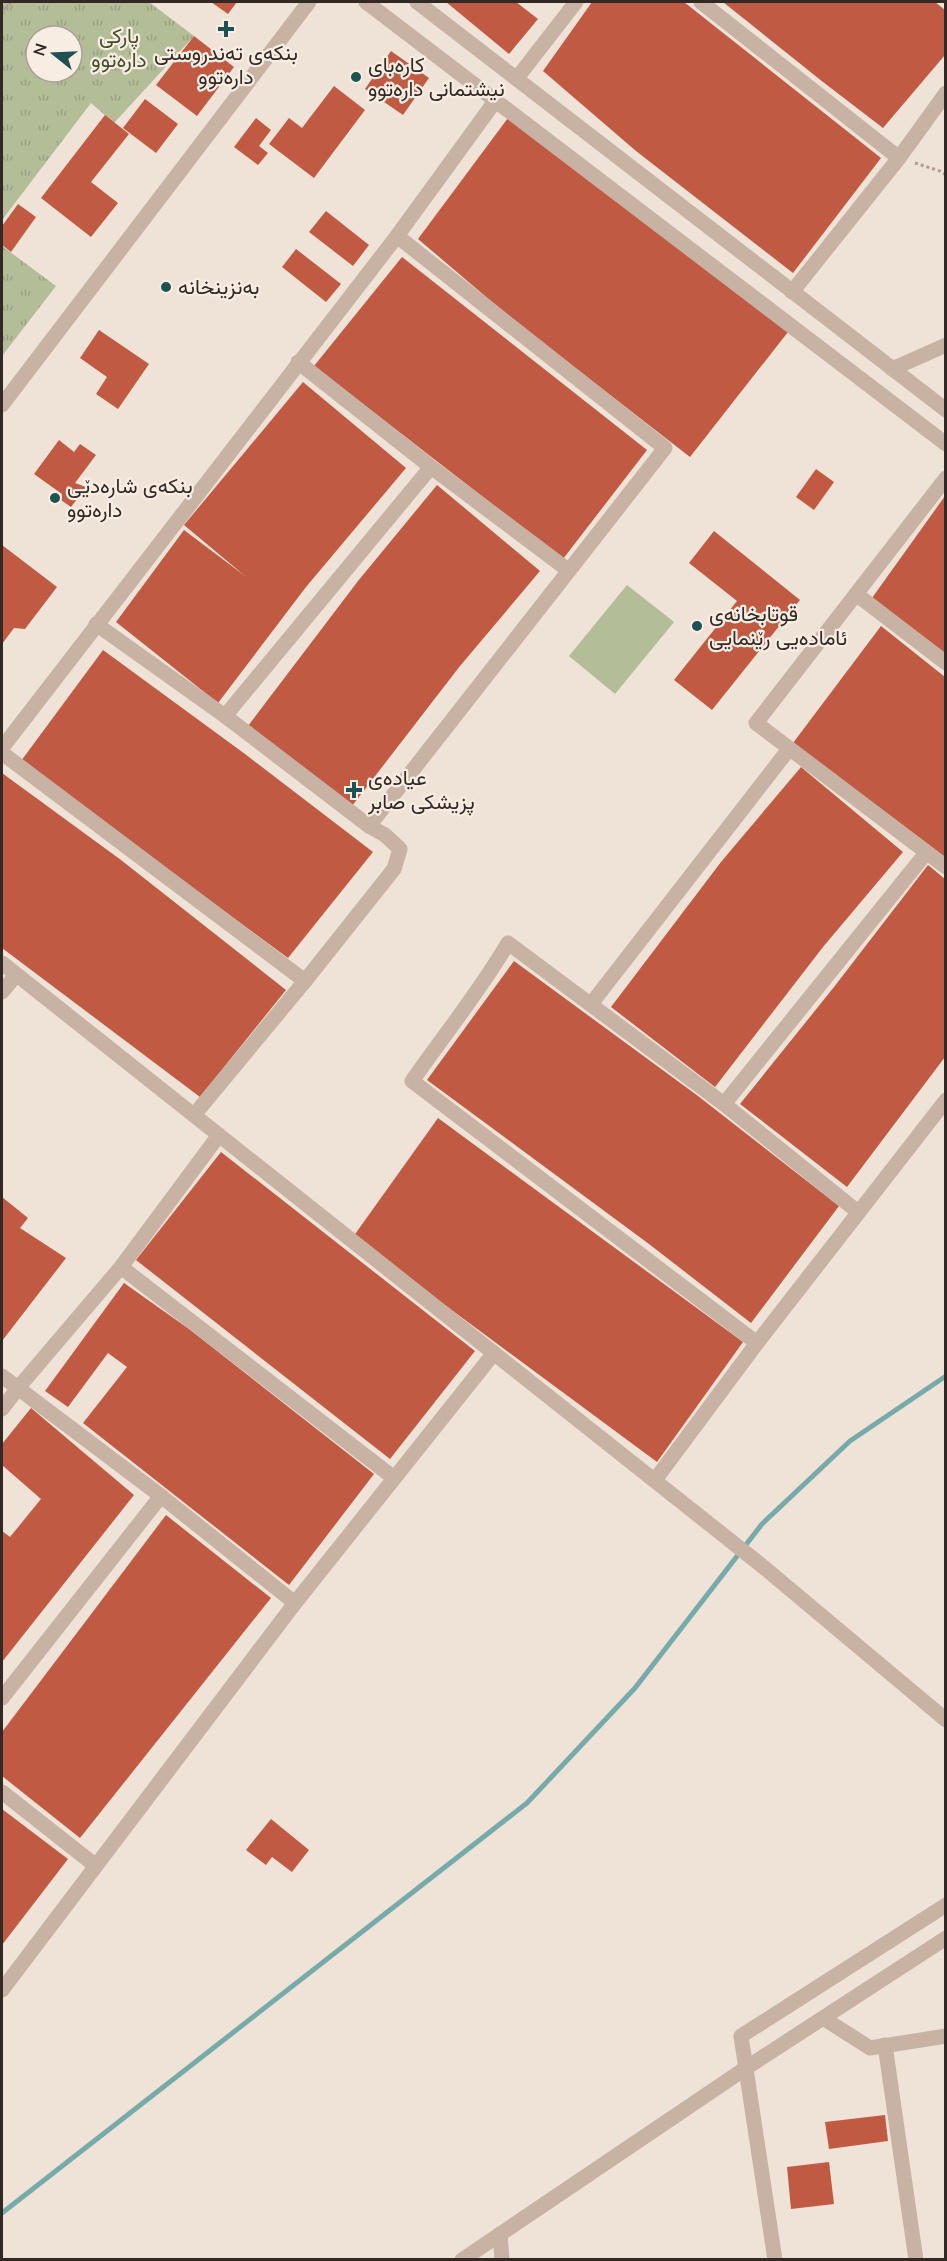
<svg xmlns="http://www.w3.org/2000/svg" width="947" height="2261" font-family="'Nunito Sans',Vazirmatn,sans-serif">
  <defs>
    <pattern id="grass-tufts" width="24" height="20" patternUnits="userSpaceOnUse" patternTransform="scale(1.5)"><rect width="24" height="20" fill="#b3bd98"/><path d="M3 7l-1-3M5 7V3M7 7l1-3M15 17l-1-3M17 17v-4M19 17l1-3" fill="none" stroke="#9aa283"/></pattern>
  </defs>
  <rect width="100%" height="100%" fill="#efe2d7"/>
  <g fill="url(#grass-tufts)" fill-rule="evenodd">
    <path d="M2,2H149L194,36L114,123L91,103L2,220ZM36,36H72V72H36Z"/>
    <path d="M2,246L56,286L2,356Z"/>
  </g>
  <path fill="#b3bd98" d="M627,585L674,622L615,694L569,656Z"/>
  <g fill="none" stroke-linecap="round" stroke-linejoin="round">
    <path stroke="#77abaa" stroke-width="5" d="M2,2213L527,1803L635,1688L762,1524L850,1441L946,1376"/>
  </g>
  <g fill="#c15a43">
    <path d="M211,2H237L228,14Z"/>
    <path d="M446,2H516L538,19L509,54Z"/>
    <path d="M592,2H684L881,158L793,273L636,151L543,71Z"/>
    <path d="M723,2H935L945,10V55L883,128L823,82Z"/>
    <path d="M194,36L234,67L197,116L156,85Z"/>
    <path d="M391,51L429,78L403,115L365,89Z"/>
    <path d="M334,86L365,110L314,178L269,144L289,118L302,128Z"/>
    <path d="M145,99L178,124L156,153L123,128Z"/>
    <path d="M511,114L788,332L690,457L511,318L418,239Z"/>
    <path d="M105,115L129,134L91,182L118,203L91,237L41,198Z"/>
    <path d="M256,118L271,130L259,146L268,153L258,165L234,147Z"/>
    <path d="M18,204L36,217L11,252L2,245V226Z"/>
    <path d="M326,211L369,245L353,266L309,232Z"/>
    <path d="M296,249L341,284L326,302L282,267Z"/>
    <path d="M402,257L647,450L563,559L314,366Z"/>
    <path d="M99,330L149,364L118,409L96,394L107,377L80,358Z"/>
    <path d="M303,382L406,468L306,587L218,703L116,622L184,530L245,576L184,525Z"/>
    <path d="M59,440L74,452L80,444L96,455L75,483L86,487L71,507L61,500L62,494L34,474Z"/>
    <path d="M816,469L834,482L814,510L796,497Z"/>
    <path d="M437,485L540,571L460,666L352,806L248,726L358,581Z"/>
    <path d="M945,496V653L872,598Z"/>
    <path d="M714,531L800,600L712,710L674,680L737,601L689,563Z"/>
    <path d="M2,545L57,587L25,629L14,628L2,644Z"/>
    <path d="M881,626L945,677V857L793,743Z"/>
    <path d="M103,650L245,754L373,852L288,958L21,761Z"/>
    <path d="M801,767L903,852L823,947L715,1087L611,1007L721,862Z"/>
    <path d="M2,773L121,860L286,990L200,1097L2,948Z"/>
    <path d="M928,865L945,879V1057L847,1187L740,1104L834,987Z"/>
    <path d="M514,961L698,1096L839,1206L751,1323L649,1244L427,1080Z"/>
    <path d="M438,1118L743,1342L657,1462L353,1237Z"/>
    <path d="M221,1152L475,1351L390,1459L136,1260Z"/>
    <path d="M2,1197L28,1218L20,1228L66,1258L2,1341Z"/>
    <path d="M124,1283L189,1329L374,1474L289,1585L83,1423L127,1367L108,1353L68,1407L45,1391Z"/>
    <path d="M31,1408L134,1495L2,1662V1531L10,1537L41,1499L2,1465V1444Z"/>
    <path d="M166,1515L271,1598L80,1838L2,1776V1732Z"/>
    <path d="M2,1809L68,1859L2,1945Z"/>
    <path d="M271,1819L309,1850L292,1872L272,1857L266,1865L246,1850Z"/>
    <path d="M885,2115L888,2141L829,2149L825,2122Z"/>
    <path d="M829,2162L834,2204L791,2209L787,2167Z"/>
  </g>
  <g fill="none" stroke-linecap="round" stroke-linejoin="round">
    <g stroke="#b29c8e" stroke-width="3" stroke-dasharray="3 3" stroke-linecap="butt">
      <path d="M2,14L11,2"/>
      <path d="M915,163L940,171L946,175"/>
    </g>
    <g stroke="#c7b2a4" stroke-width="15">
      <path d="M366,2L946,444"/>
      <path d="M417,2L946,410"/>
      <path d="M701,2L899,158"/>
      <path d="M517,78L576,2"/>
      <path d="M792,292L899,158L946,93"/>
      <path d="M298,362L431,467L568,570"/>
      <path d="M892,369L946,345"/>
      <path d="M2,405L309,2"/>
      <path d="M946,478L756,723L946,867"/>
      <path d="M856,594L946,663"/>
      <path d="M96,624L225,716L369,826L385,835L400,849L394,869L305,981L194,1115"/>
      <path d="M225,716L431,467"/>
      <path d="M2,748L397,236L496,100"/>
      <path d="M2,753L305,981"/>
      <path d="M369,826L665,448L397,236"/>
      <path d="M2,963L761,1565L946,1720"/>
      <path d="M2,992L16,975"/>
      <path d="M591,1004L789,749"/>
      <path d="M724,1104L926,853"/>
      <path d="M121,1267L394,1478"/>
      <path d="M757,1343L412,1081C444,1035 480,991 508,943L724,1104L858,1212"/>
      <path d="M2,1376L161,1496L295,1603"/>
      <path d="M2,1409L18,1388L121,1267L219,1135"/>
      <path d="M655,1480L757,1343L946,1100"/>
      <path d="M2,1698L161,1496"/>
      <path d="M2,1792L96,1866"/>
      <path d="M2,1990L295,1603L494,1353"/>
      <path d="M823,2018L870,2048L946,2036"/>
      <path d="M885,2045L916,2260"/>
      <path d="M500,2234L502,2260"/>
      <path d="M462,2260L746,2068L946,1938"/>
      <path d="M775,2260L741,2036L946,1905"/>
    </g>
  </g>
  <g fill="#1d5152" stroke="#f8ede3" stroke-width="2">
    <path d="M223 20h6v6h6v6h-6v6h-6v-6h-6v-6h6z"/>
    <circle cx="356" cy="77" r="6"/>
    <circle cx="166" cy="287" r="6"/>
    <circle cx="55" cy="498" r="6"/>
    <circle cx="697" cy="626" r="6"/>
    <path d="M351 781h6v6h6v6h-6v6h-6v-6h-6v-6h6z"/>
  </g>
  <g text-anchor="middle" stroke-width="4.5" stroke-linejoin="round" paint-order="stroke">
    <g font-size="21" fill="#444f2a" stroke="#f8ede3">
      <text x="119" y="43">پارکی<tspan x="119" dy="24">دارەتوو</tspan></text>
    </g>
    <g font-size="21" fill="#322925" stroke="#f8ede3" text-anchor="start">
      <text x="226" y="60" text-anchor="middle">بنکەی تەندروستی<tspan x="226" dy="24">دارەتوو</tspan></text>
      <text x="368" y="72">کارەبای<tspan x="368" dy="24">نیشتمانی دارەتوو</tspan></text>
      <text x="178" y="294">بەنزینخانە</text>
      <text x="67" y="493">بنکەی شارەدێی<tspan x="67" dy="24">دارەتوو</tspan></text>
      <text x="709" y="621">قوتابخانەی<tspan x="709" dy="24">ئامادەیی رێنمایی</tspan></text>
      <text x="368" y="785">عیادەی<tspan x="368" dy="24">پزیشکی صابر</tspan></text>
    </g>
  </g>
  <rect width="947" height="2261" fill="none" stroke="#322925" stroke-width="6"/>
  <g transform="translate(54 54) rotate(288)"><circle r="28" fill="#f8ede3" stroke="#a99f97" stroke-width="1.5"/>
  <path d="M0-4.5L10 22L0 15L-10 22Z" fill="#1d5152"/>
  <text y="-9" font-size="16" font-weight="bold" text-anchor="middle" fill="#322925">N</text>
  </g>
</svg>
